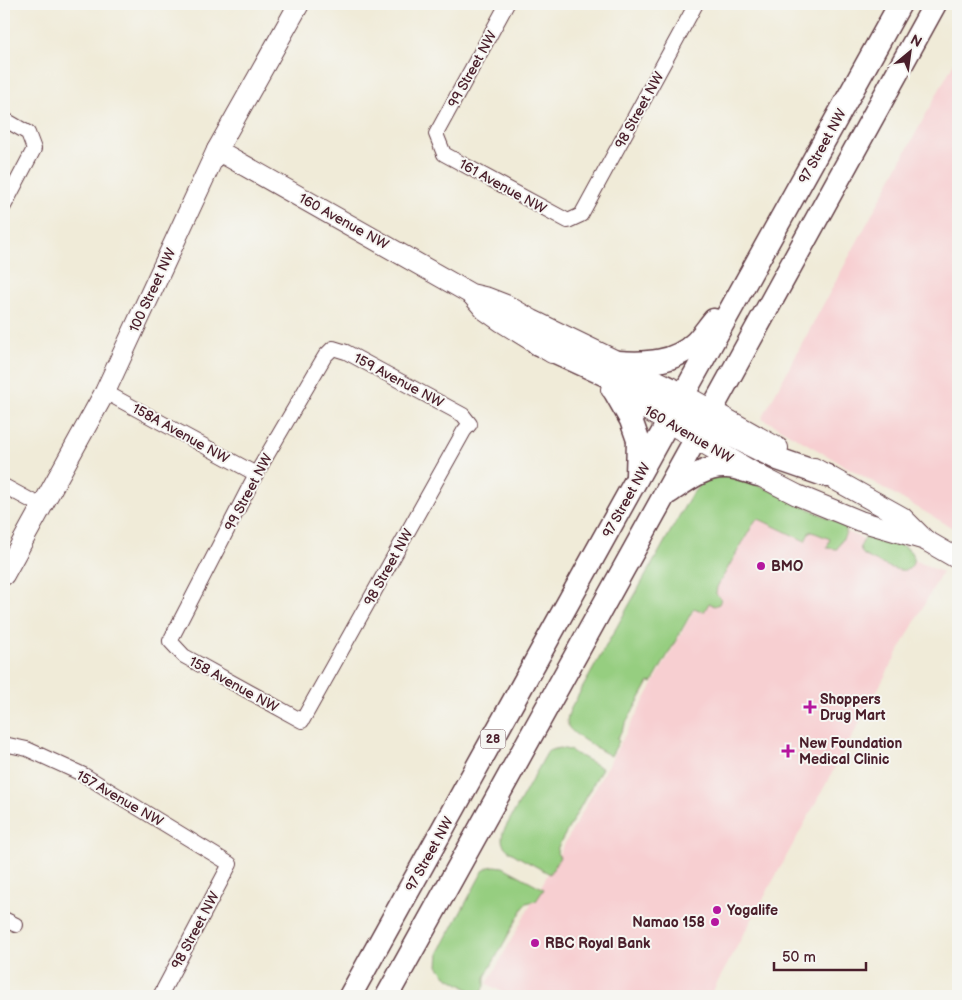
<svg xmlns="http://www.w3.org/2000/svg" width="962" height="1000" font-family="'Balsamiq Sans',sans-serif">
  <rect width="100%" height="100%" fill="#f6f6f2"/>
  <filter id="ink" filterUnits="userSpaceOnUse"><feTurbulence type="fractalNoise" baseFrequency=".02" numOctaves="2"/><feDisplacementMap in="SourceGraphic" scale="10" xChannelSelector="R" yChannelSelector="G"/><feConvolveMatrix kernelMatrix="1 2 1 2 8 2 1 2 1" color-interpolation-filters="sRGB"/></filter>
  <filter id="wash" filterUnits="userSpaceOnUse"><feTurbulence type="fractalNoise" baseFrequency=".0096" numOctaves="4" result="noise"/><feDisplacementMap in="SourceGraphic" scale="20" xChannelSelector="R" yChannelSelector="G"/><feGaussianBlur stdDeviation="1.12" result="paint"/><feColorMatrix in="noise" values="0 0 0 0 0 0 0 0 0 0 0 0 0 0 0 0 0 1.4 0 .05"/><feComposite in="paint" operator="in"/></filter>
  <g filter="url(#wash)">
    <rect width="100%" height="100%" fill="#f0ebd8"/>
    <g fill="#f7cfd1">
      <path d="M958,55V531L762,418Z"/>
      <path d="M758,495L942,572L710,996H510L487,984Z"/>
    </g>
    <g fill="#96ce80" stroke="#707656">
      <path d="M713,475H738L843,525L846,527V533L837,549L827,548L830,539L810,531L805,541L761,520L757,519L755,521L717,587L716,594L721,599L719,604L714,606L709,603L704,612L694,608L652,683L649,682L617,739L619,741L611,756C602,751 571,734 568,726C566,720 568,716 570,710L691,495L702,483Z"/>
      <path d="M869,535H873C881,538 904,545 910,551C912,553 914,558 913,562C910,582 875,560 865,556L862,553L860,547L866,536Z"/>
      <path d="M560,748L569,750L602,768L558,847L557,853L560,857L550,874C542,869 510,854 505,847C501,843 502,837 503,832L548,751L555,749Z"/>
      <path d="M495,866L503,867L544,889L536,901L526,903L485,977V986L481,993L473,992L446,976L438,966L439,952L483,871L489,867Z"/>
    </g>
  </g>
  <g filter="url(#ink)">
    <g fill="none" stroke-linecap="round" stroke-linejoin="round">
      <g stroke="#633e45" stroke-width="16">
        <g id="street">
          <path d="M507,4L436,134L444,154L568,221L581,215L696,4"/>
          <path d="M4,119L28,133L34,149L4,206"/>
          <path d="M333,348L346,352L463,415L470,424L464,431L302,721L184,656L170,641L256,474L322,361L325,356Z"/>
          <path d="M105,392L256,474"/>
          <path d="M4,486L41,506"/>
          <path d="M4,744L27,749L84,775L230,864L160,996"/>
          <path d="M4,919L16,925"/>
        </g>
      </g>
      <g stroke="#633e45" stroke-width="22">
        <g id="secondary">
          <path d="M217,150L471,294L488,298L506,305L532,320L672,388L778,448"/>
          <path d="M473,296L485,310L502,322L552,353"/>
          <path d="M611,389L758,475L797,495L860,521L925,540L958,559"/>
          <path d="M814,468L902,517L925,540"/>
          <path d="M4,575L105,392L217,150L299,4"/>
        </g>
      </g>
      <g stroke="#633e45" stroke-width="25">
        <g id="primary">
          <path d="M538,344L677,408L691,412"/>
          <path d="M618,362C646,364 675,363 696,342C703,335 708,327 714,320"/>
          <path d="M615,392L631,420L638,440L637,476"/>
          <path d="M688,424L696,425H703L734,437L778,459L827,476"/>
          <path d="M668,493C685,482 703,467 724,467C735,466 747,472 758,475"/>
          <path d="M350,996L900,4"/>
          <path d="M387,996L696,438L935,4"/>
        </g>
      </g>
      <use href="#street" stroke="#fff" stroke-width="14"/>
      <use href="#secondary" stroke="#fff" stroke-width="20"/>
      <use href="#primary" stroke="#fff" stroke-width="22"/>
    </g>
  </g>
  <g fill="#b5179e" stroke="#f6f6f2" stroke-width="2">
    <circle cx="761" cy="566" r="5"/>
    <path d="M807.5 699.5h5v5h5v5h-5v5h-5v-5h-5v-5h5z"/>
    <path d="M785.5 743.5h5v5h5v5h-5v5h-5v-5h-5v-5h5z"/>
    <circle cx="717" cy="910" r="5"/>
    <circle cx="715" cy="922" r="5"/>
    <circle cx="535" cy="943" r="5"/>
  </g>
  <g text-anchor="middle" stroke-width="4" stroke-linejoin="round" paint-order="stroke">
    <rect fill="#f6f6f2" stroke="#7e6067" stroke-width="1" x="480.5" y="729.5" width="25" height="19" rx="4"/>
    <g font-size="12" font-weight="bold" fill="#4a1f2b">
      <text x="493" y="743">28</text>
    </g>
    <g font-size="14" fill="#4a1f2b" stroke="#f6f6f2">
      <text transform="translate(472 69) rotate(-61)" y="5">99 Street NW</text>
      <text transform="translate(639 110) rotate(-61)" y="5">98 Street NW</text>
      <text transform="translate(822 146) rotate(-61)" y="5">97 Street NW</text>
      <text transform="translate(503 186) rotate(29)" y="5">161 Avenue NW</text>
      <text transform="translate(344 221) rotate(29)" y="5">160 Avenue NW</text>
      <text transform="translate(152 290) rotate(-65)" y="5">100 Street NW</text>
      <text transform="translate(399 380) rotate(28)" y="5">159 Avenue NW</text>
      <text transform="translate(181 433) rotate(29)" y="5">158A Avenue NW</text>
      <text transform="translate(689 434) rotate(30)" y="5">160 Avenue NW</text>
      <text transform="translate(248 492) rotate(-62)" y="5">99 Street NW</text>
      <text transform="translate(626 500) rotate(-61)" y="5">97 Street NW</text>
      <text transform="translate(388 567) rotate(-61)" y="5">98 Street NW</text>
      <text transform="translate(234 684) rotate(29)" y="5">158 Avenue NW</text>
      <text transform="translate(120 798) rotate(30)" y="5">157 Avenue NW</text>
      <text transform="translate(429 854) rotate(-61)" y="5">97 Street NW</text>
      <text transform="translate(195 930) rotate(-62)" y="5">98 Street NW</text>
    </g>
    <g font-size="14" font-weight="bold" fill="#4a1f2b" stroke="#f6f6f2" text-anchor="start">
      <text x="771" y="571">BMO</text>
      <text x="820" y="704">Shoppers<tspan x="820" dy="16">Drug Mart</tspan></text>
      <text x="799" y="748">New Foundation<tspan x="799" dy="16">Medical Clinic</tspan></text>
      <text x="727" y="915">Yogalife</text>
      <text x="705" y="927" text-anchor="end">Namao 158</text>
      <text x="545" y="948">RBC Royal Bank</text>
    </g>
  </g>
  <rect width="962" height="1000" fill="none" stroke="#f6f6f2" stroke-width="20"/>
  <g transform="translate(910 52) rotate(29)" stroke="#f6f6f2" stroke-width="4" paint-order="stroke">
  <path d="M0-4L9 19L0 12L-9 19Z" fill="#4a1f2b"/>
  <text y="-8" font-size="14" font-weight="bold" text-anchor="middle" fill="#4a1f2b">N</text>
  </g>
  <path d="M774 962v8h92v-8" fill="none" stroke="#4a1f2b" stroke-width="2.5"/>
  <text x="782" y="962" font-size="15" fill="#4a1f2b" stroke="#f6f6f2" stroke-width="4" paint-order="stroke">50 m</text>
</svg>
